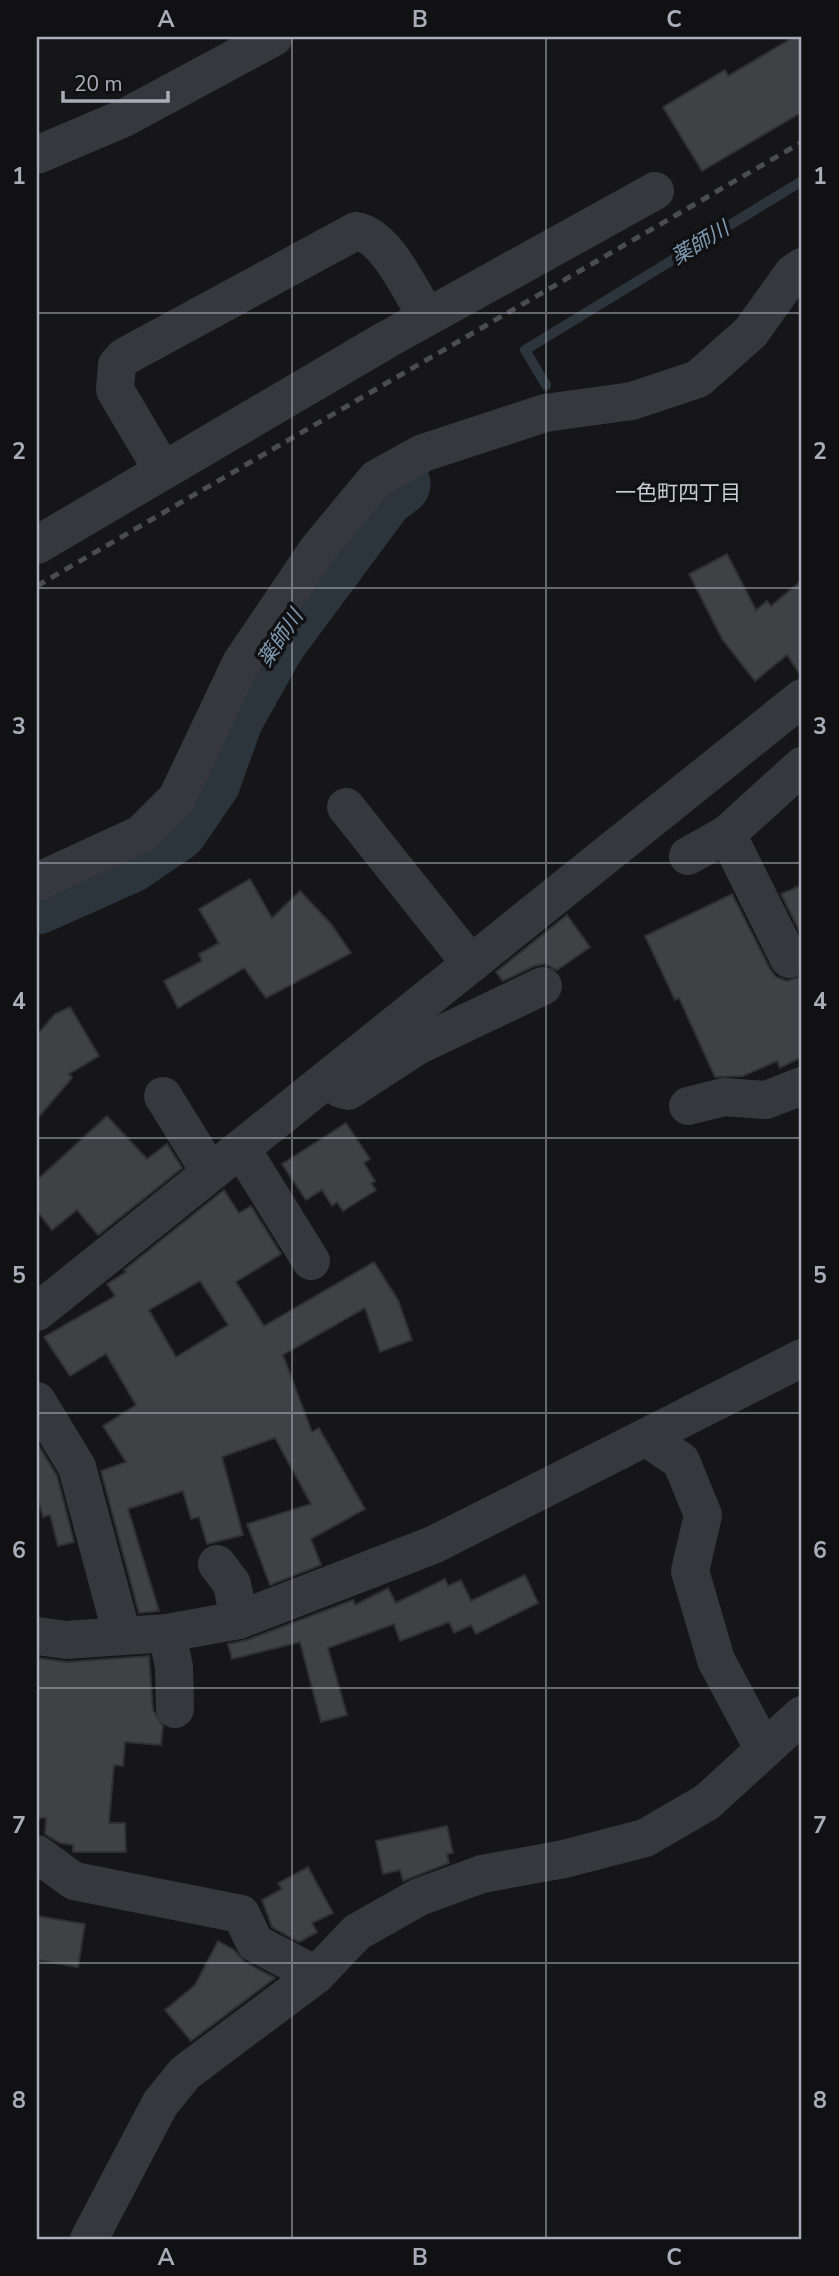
<svg xmlns="http://www.w3.org/2000/svg" width="839" height="2276" font-family="'Nunito Sans','Noto Sans JP',sans-serif">
  <rect width="100%" height="100%" fill="#161618"/>
  <g fill="none" stroke-linecap="round" stroke-linejoin="round">
    <path stroke="#2c353c" stroke-width="10" d="M546,385L525,350L802,181"/>
    <path stroke="#2c353c" stroke-width="63" d="M37,903L129,862L176,830L209,782L232,718L274,643L383,496L399,484"/>
  </g>
  <g fill="#404145" stroke="#303034" stroke-width="2" fill-rule="evenodd">
    <path d="M794,37H802V112L702,171L663,107L725,70L728,76Z"/>
    <path d="M727,554L756,610L767,601L771,606L802,580V677L787,655L755,681L722,639L689,574Z"/>
    <path d="M250,879L272,918L300,891L331,924L351,953L266,998L244,968L178,1008L164,981L202,961L199,954L219,943L199,909Z"/>
    <path d="M802,885V936L781,894Z"/>
    <path d="M732,894L770,969L776,977L787,981L802,976V1057L780,1068L777,1061L743,1076L715,1077L679,998L675,1000L645,936Z"/>
    <path d="M567,915L590,947L557,970L545,964L534,966L503,981L496,972Z"/>
    <path d="M70,1007L99,1056L69,1074L72,1078L37,1119V1035L55,1014Z"/>
    <path d="M107,1116L147,1159L167,1144L182,1168L98,1235L77,1210L52,1230L37,1211V1180Z"/>
    <path d="M346,1123L370,1159L364,1163L375,1181L371,1183L376,1190L343,1211L337,1202L332,1206L322,1190L306,1200L282,1164Z"/>
    <path d="M224,1190L239,1213L251,1206L281,1254L236,1282L264,1326L374,1262L398,1300L412,1340L380,1352L365,1308L283,1355L312,1432L319,1428L365,1509L311,1539L321,1565L270,1585L247,1524L311,1504L275,1438L222,1457L243,1535L207,1544L199,1517L191,1519L183,1491L128,1509L159,1611L139,1613L101,1471L126,1462L103,1426L136,1405L106,1354L70,1376L44,1337L115,1296L107,1284L126,1272L124,1270ZM200,1281L228,1325L176,1357L149,1310Z"/>
    <path d="M37,1443L57,1476L74,1542L58,1546L50,1515L43,1517L37,1495Z"/>
    <path d="M525,1575L538,1603L476,1634L471,1625L454,1633L449,1622L400,1641L394,1624L328,1648L347,1715L321,1722L300,1642L232,1659L228,1644L247,1640L353,1600L355,1605L388,1588L396,1603L445,1579L448,1586L461,1580L471,1601Z"/>
    <path d="M149,1656L153,1710L163,1726L161,1745L125,1742L123,1766L114,1765L109,1823H125L126,1852H73V1845L60,1843L45,1834L46,1818H37V1658L67,1662Z"/>
    <path d="M447,1826L453,1853L447,1854L449,1863L403,1881L400,1870L383,1874L376,1841Z"/>
    <path d="M308,1867L333,1913L312,1923L317,1932L299,1942L272,1927L262,1900L282,1889L278,1883Z"/>
    <path d="M37,1916L85,1924L78,1967L37,1960Z"/>
    <path d="M218,1941L234,1950L245,1962L275,1978L191,2041L165,2010L195,1985Z"/>
  </g>
  <g fill="none" stroke-linecap="round" stroke-linejoin="round">
    <g stroke="#37383d" stroke-width="38">
      <path d="M37,155L124,118L274,37"/>
      <path d="M163,471L115,390L117,365L124,357L356,231C387,236 410,291 427,317"/>
      <path d="M37,545L386,340L655,191"/>
      <path d="M346,807L471,964"/>
      <path d="M727,834L789,959"/>
      <path d="M688,856L727,834L802,766"/>
      <path d="M37,882L141,834L177,798L241,663L318,549L376,479L423,453L545,413L632,401L698,379L751,332L793,273L802,267"/>
      <path d="M341,1089L348,1091L417,1046L543,986"/>
      <path d="M163,1096L210,1172"/>
      <path d="M688,1106L724,1097L766,1100L802,1086"/>
      <path d="M241,1148L311,1261"/>
      <path d="M37,1312L802,698"/>
      <path d="M37,1401L77,1467L122,1635"/>
      <path d="M647,1438L681,1461L703,1515L690,1571L716,1660L764,1750"/>
      <path d="M217,1564L232,1584L239,1620"/>
      <path d="M167,1633L174,1667L175,1709"/>
      <path d="M37,1636L66,1640L167,1633L239,1620L433,1545L802,1358"/>
      <path d="M37,1854L74,1881L241,1914L255,1943L316,1975"/>
      <path d="M89,2239L160,2104L185,2073L316,1975L357,1932L419,1897L482,1874L564,1859L645,1838L707,1802L802,1715"/>
    </g>
    <path stroke="#4a4c52" stroke-width="5" stroke-dasharray="9 7" stroke-linecap="butt" d="M37,586L802,142"/>
  </g>
  <path fill="none" stroke="#a8adb8" stroke-width="2" stroke-opacity="0.55" d="M292,37V2239M546,37V2239M37,313H802M37,588H802M37,863H802M37,1138H802M37,1413H802M37,1688H802M37,1963H802"/>
  <g text-anchor="middle" stroke-width="7" stroke-linejoin="round" paint-order="stroke">
    <g font-size="21" font-style="italic" fill="#7f9bb3" stroke="#111113">
      <text transform="translate(700 243) rotate(-31)" y="7">薬師川</text>
      <text transform="translate(280 638) rotate(-56)" y="7">薬師川</text>
    </g>
    <g font-size="21" fill="#c9ccd4" stroke="#111113">
      <text x="678" y="500">一色町四丁目</text>
    </g>
  </g>
  <rect width="839" height="2276" fill="none" stroke="#111113" stroke-width="77"/>
  <path d="M63 91v10h105v-10" fill="none" stroke="#a8adb8" stroke-width="3.5"/>
  <text x="74" y="91" font-size="21" fill="#a8adb8" stroke="#111113" stroke-width="5" paint-order="stroke">20 m</text>
  <rect x="38" y="38" width="762" height="2200" fill="none" stroke="#a8adb8" stroke-width="2.5"/>
  <g font-size="23" text-anchor="middle" font-weight="bold" fill="#a8adb8">
    <text x="166" y="27">A</text>
    <text x="420" y="27">B</text>
    <text x="674" y="27">C</text>
    <text x="19" y="184">1</text>
    <text x="820" y="184">1</text>
    <text x="19" y="459">2</text>
    <text x="820" y="459">2</text>
    <text x="19" y="734">3</text>
    <text x="820" y="734">3</text>
    <text x="19" y="1009">4</text>
    <text x="820" y="1009">4</text>
    <text x="19" y="1283">5</text>
    <text x="820" y="1283">5</text>
    <text x="19" y="1558">6</text>
    <text x="820" y="1558">6</text>
    <text x="19" y="1833">7</text>
    <text x="820" y="1833">7</text>
    <text x="19" y="2108">8</text>
    <text x="820" y="2108">8</text>
    <text x="166" y="2265">A</text>
    <text x="420" y="2265">B</text>
    <text x="674" y="2265">C</text>
  </g>
</svg>
